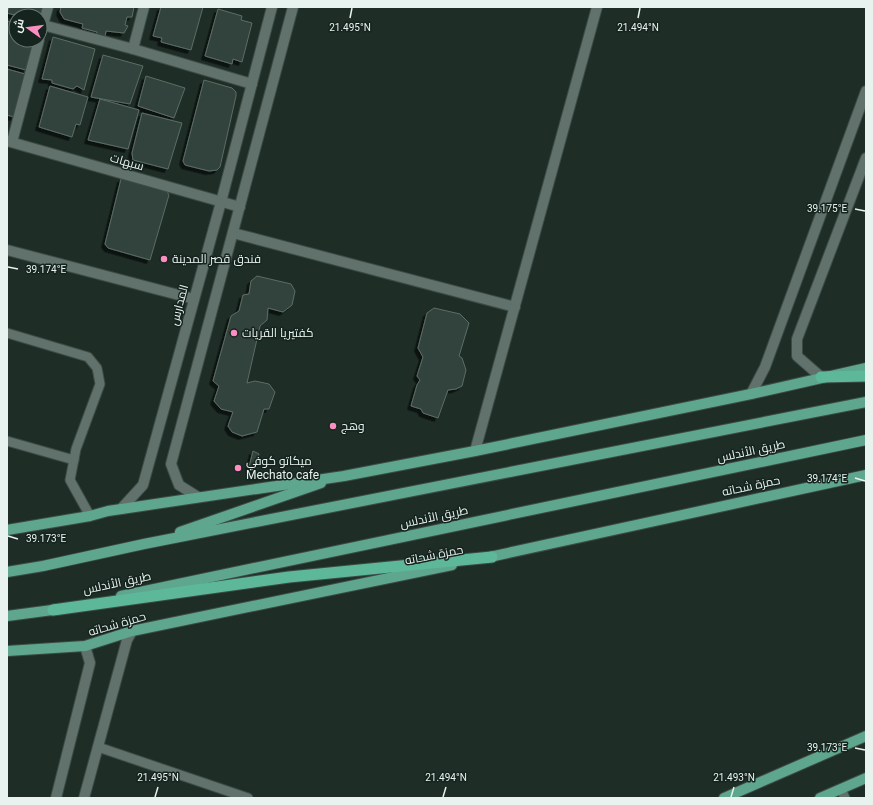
<svg xmlns="http://www.w3.org/2000/svg" width="873" height="805" font-family="Roboto,Cairo,sans-serif">
  <defs>
    <filter id="shadow"><feDropShadow dx="-3.5" dy="3.5" stdDeviation="0" flood-color="#0009"/></filter>
  </defs>
  <rect width="100%" height="100%" fill="#1e2e27"/>
  <g fill="#32423c" stroke="#5c6d66" filter="url(#shadow)">
    <path d="M9,7H44L40,20V16H18L7,13Z"/>
    <path d="M61,7H134L132,17H127L125,25L128,26L124,33L106,31L105,37L96,35L97,32L82,28L83,24L64,19L60,12Z"/>
    <path d="M161,7H203L191,50L161,42L162,38L153,36Z"/>
    <path d="M218,9L242,16L241,20L252,23L242,62L233,59L232,64L205,56Z"/>
    <path d="M7,21L16,23V40H35L26,70L7,65Z"/>
    <path d="M53,37L95,49L84,90L77,86L73,89L52,83V80L42,79Z"/>
    <path d="M103,55L143,66L130,104L91,97Z"/>
    <path d="M7,69L25,74L14,117L7,115Z"/>
    <path d="M146,76L185,88L174,118L138,106Z"/>
    <path d="M204,80L232,88L236,92V96L220,167L217,170L209,171L185,165L183,161Z"/>
    <path d="M50,86L88,97L80,125L76,124L72,137L39,127Z"/>
    <path d="M100,99L139,110L128,149L88,140Z"/>
    <path d="M142,113L182,123L168,169L133,160L132,153Z"/>
    <path d="M126,178L166,190L169,195L150,260L108,248L105,244L121,179Z"/>
    <path d="M257,276L291,284L295,291L292,305L283,312L268,308L267,320L260,326L247,383L255,381L269,384L275,392L269,409H264L257,432L242,436L232,432L228,426L233,412L221,409L214,401L219,386L213,381L231,316L239,311L243,295L249,294L251,281Z"/>
    <path d="M434,308L460,314L469,323L459,356L462,358L466,370L462,386L456,389L448,390L438,418L423,413L421,409L411,406L417,385L420,380L417,376L423,357L418,348L427,313Z"/>
    <path d="M253,451L259,454L256,468L249,467Z"/>
  </g>
  <g fill="none" stroke-linecap="round" stroke-linejoin="round">
    <g stroke="#3d4b45" stroke-width="11">
      <g id="service">
        <path d="M7,333L88,357L97,368L100,384L76,449L70,480L90,516"/>
        <path d="M7,441L74,460"/>
        <path d="M98,747L248,798"/>
        <path d="M841,789L845,798"/>
      </g>
    </g>
    <g stroke="#3d4b45" stroke-width="12">
      <g id="minor">
        <path d="M43,25L133,49L252,84"/>
        <path d="M41,32L48,7"/>
        <path d="M133,49L144,7"/>
        <path d="M7,141L240,207"/>
        <path d="M12,142L39,40"/>
        <path d="M233,233L515,307"/>
        <path d="M7,250L194,299"/>
        <path d="M821,377L797,356V339L866,158"/>
        <path d="M751,394L765,367L866,91"/>
        <path d="M475,451L597,7"/>
        <path d="M198,497L179,485L171,464L293,7"/>
        <path d="M121,509L143,485L221,202L272,7"/>
        <path d="M56,798L90,663L85,646"/>
        <path d="M84,798L127,640L132,631"/>
      </g>
    </g>
    <g stroke="#3d4b45" stroke-width="12">
      <g id="primary">
        <path d="M7,530L90,516L108,511L344,476L475,451L751,394L866,368"/>
        <path d="M180,532L321,483"/>
        <path d="M485,558L866,475"/>
        <path d="M7,572L43,566L144,544L866,402"/>
        <path d="M121,596L866,440"/>
        <path d="M7,616L60,609"/>
        <path d="M7,651L85,646L132,631L452,565"/>
        <path d="M724,798L866,736"/>
        <path d="M820,798L866,778"/>
      </g>
    </g>
    <g stroke="#3d4b45" stroke-width="13">
      <g id="trunk">
        <path d="M821,377L866,376"/>
        <path d="M53,610L289,577L492,557"/>
      </g>
    </g>
    <use href="#service" stroke="#60726b" stroke-width="9"/>
    <use href="#minor" stroke="#60726b" stroke-width="10"/>
    <use href="#primary" stroke="#5ea78e" stroke-width="10"/>
    <use href="#trunk" stroke="#5db89a" stroke-width="11"/>
  </g>
  <path fill="none" stroke="#e8f2ee" stroke-width="1.5" d="M350,18L352,8M638,18L640,8M855,209L865,211M8,267L18,269M855,478L865,481M8,536L18,539M855,748L865,750M155,797L158,787M443,797L446,787M731,797L734,787"/>
  <g fill="#fd8ec1" stroke="#15241e" stroke-width="1.5">
    <circle cx="164" cy="259" r="4"/>
    <circle cx="234" cy="333" r="4"/>
    <circle cx="333" cy="426" r="4"/>
    <circle cx="238" cy="468" r="4"/>
  </g>
  <g text-anchor="middle" stroke-width="3" stroke-linejoin="round" paint-order="stroke">
    <g font-size="12" fill="#e8f2ee" stroke="#15241e">
      <text transform="translate(127 162) rotate(16)" y="4">سبهات</text>
      <text transform="translate(179 305) rotate(-75)" y="4">المدارس</text>
      <text transform="translate(751 451) rotate(-12)" y="4">طريق الأندلس</text>
      <text transform="translate(751 486) rotate(-12)" y="4">حمزة شحاته</text>
      <text transform="translate(434 517) rotate(-12)" y="4">طريق الأندلس</text>
      <text transform="translate(434 555) rotate(-11)" y="4">حمزة شحاته</text>
      <text transform="translate(117 583) rotate(-12)" y="4">طريق الأندلس</text>
      <text transform="translate(117 624) rotate(-16)" y="4">حمزة شحاته</text>
    </g>
    <g font-size="12" fill="#e8f2ee" stroke="#15241e" text-anchor="start">
      <text x="172" y="263">فندق قصر المدينة</text>
      <text x="242" y="337">كفتيريا القريات</text>
      <text x="341" y="430">وهج</text>
      <text x="246" y="465">ميكاتو كوفي<tspan x="246" dy="14">Mechato cafe</tspan></text>
    </g>
  </g>
  <g font-size="10" text-anchor="middle" fill="#e8f2ee" stroke="#15241e" stroke-width="3" stroke-linejoin="round" paint-order="stroke">
    <text x="350" y="31">21.495°N</text>
    <text x="638" y="31">21.494°N</text>
    <text x="827" y="212">39.175°E</text>
    <text x="46" y="273">39.174°E</text>
    <text x="827" y="482">39.174°E</text>
    <text x="46" y="542">39.173°E</text>
    <text x="827" y="751">39.173°E</text>
    <text x="158" y="781">21.495°N</text>
    <text x="446" y="781">21.494°N</text>
    <text x="734" y="781">21.493°N</text>
  </g>
  <rect width="873" height="805" fill="none" stroke="#e8f2ee" stroke-width="16"/>
  <g transform="translate(28 28) rotate(284)"><circle r="19" fill="#15241e" stroke="#697671"/>
  <path d="M0-3L7 15L0 10L-7 15Z" fill="#fd8ec1"/>
  <text y="-6" font-size="11" font-weight="bold" text-anchor="middle" fill="#e8f2ee">ش</text>
  </g>
</svg>
